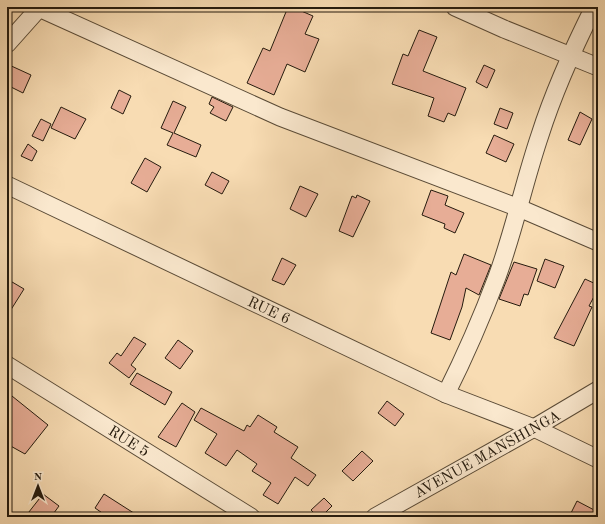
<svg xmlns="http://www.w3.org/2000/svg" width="605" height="524" font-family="'Old Standard TT',serif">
  <rect width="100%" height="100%" fill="#f8dcb3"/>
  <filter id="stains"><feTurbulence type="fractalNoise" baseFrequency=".005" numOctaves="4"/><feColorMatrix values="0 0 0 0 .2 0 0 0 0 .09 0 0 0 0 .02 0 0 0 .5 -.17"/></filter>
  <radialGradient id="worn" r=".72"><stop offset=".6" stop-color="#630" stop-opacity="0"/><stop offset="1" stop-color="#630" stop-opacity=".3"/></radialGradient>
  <g fill="#e7ad96" stroke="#251b0e">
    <path d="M288,7H292L313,16L305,34L319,39L305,72L287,64L274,95L247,83L263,48L270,51Z"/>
    <path d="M419,30L437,37L423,71L466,88L455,116L448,113L444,122L428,116L434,98L392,84L403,54L408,56Z"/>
    <path d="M7,64L31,75L23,93L7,85Z"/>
    <path d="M484,65L495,70L487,88L476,82Z"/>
    <path d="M119,90L131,96L123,114L111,108Z"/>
    <path d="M212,97L233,107L226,121L210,113L214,107L209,104Z"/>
    <path d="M173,101L186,107L174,133L201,145L196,157L167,145L173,133L161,128Z"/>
    <path d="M61,107L86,119L75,139L51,128Z"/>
    <path d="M500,108L513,113L507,129L494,124Z"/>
    <path d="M580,112L592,119L580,145L568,140Z"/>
    <path d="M41,119L51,124L43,141L32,136Z"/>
    <path d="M494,135L514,144L506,162L486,153Z"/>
    <path d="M28,144L37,151L32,161L21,156Z"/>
    <path d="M145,158L161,167L147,192L131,183Z"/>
    <path d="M212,172L229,181L222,194L205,185Z"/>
    <path d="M300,186L318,194L306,217L290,209Z"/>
    <path d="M431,190L448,196L445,205L464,213L455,233L444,228L445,224L422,215Z"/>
    <path d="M357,195L370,201L353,237L339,231L352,196L356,198Z"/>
    <path d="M464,254L491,265L479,295L466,288L462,307L450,340L431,333L451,272L456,275Z"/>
    <path d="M282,258L296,265L284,285L272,280Z"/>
    <path d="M545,259L564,266L555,288L537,281Z"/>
    <path d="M514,262L537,269L528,295L524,294L520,306L499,299Z"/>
    <path d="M7,279L24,289L7,316Z"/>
    <path d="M585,279L598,285V289L589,306L592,307L574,346L554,338Z"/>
    <path d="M134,337L146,344L131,365L136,369L129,378L109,363L117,353L121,356Z"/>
    <path d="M178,340L193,351L180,369L165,358Z"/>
    <path d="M137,373L172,392L165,405L130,384Z"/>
    <path d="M7,392L48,425L25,454L7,444Z"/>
    <path d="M387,401L404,414L395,426L378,413Z"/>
    <path d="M182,403L195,412L176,447L158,437Z"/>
    <path d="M201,408L244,431L247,425L250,427L258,415L277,427L274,432L298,447L291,458L316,475L308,486L295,477L278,504L263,495L271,483L252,471L257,464L237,450L226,466L205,453L217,434L194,420Z"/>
    <path d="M362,451L373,461L353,481L342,471Z"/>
    <path d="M43,494L59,506L51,517H25Z"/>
    <path d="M104,494L140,517H108L95,508Z"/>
    <path d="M324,498L332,506L321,517H318L311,510Z"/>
    <path d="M577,501L598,512V517H569Z"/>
  </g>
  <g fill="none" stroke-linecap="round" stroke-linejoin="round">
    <g stroke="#5a4b37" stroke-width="19">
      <g id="minor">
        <path d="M455,7L504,29L598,67"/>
        <path d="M39,8L280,117L519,208L598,242"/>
        <path d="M7,44L40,7"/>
        <path d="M7,185L446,394L534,428L598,459"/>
        <path d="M7,365L251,517"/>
        <path d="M446,394C465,356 482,317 497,277C514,231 524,182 540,135C554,91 573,49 594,7"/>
        <path d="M375,517L534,428L598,390"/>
      </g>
    </g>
    <use href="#minor" stroke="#fae8ce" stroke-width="17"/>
  </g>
  <g text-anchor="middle" stroke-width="3.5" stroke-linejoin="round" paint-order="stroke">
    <g font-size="15" fill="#251b0e" stroke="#fae8ce">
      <text transform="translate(269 310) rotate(25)" y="5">RUE 6</text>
      <text transform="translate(129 441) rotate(32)" y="5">RUE 5</text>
      <text transform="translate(487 454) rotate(-29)" y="5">AVENUE MANSHINGA</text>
    </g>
  </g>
  <rect width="605" height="524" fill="none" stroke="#f8dcb3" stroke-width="24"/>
  <rect x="8" y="8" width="589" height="508" fill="none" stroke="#251b0e" stroke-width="2"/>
  <rect x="12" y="12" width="581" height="500" fill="none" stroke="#251b0e"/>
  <g transform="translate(38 486)" stroke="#fae8ce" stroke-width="3" paint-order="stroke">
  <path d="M0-3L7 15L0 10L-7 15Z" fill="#251b0e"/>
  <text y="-6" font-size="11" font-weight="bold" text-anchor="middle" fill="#251b0e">N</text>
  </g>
  <rect width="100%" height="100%" filter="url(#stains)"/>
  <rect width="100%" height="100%" fill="url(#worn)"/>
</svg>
